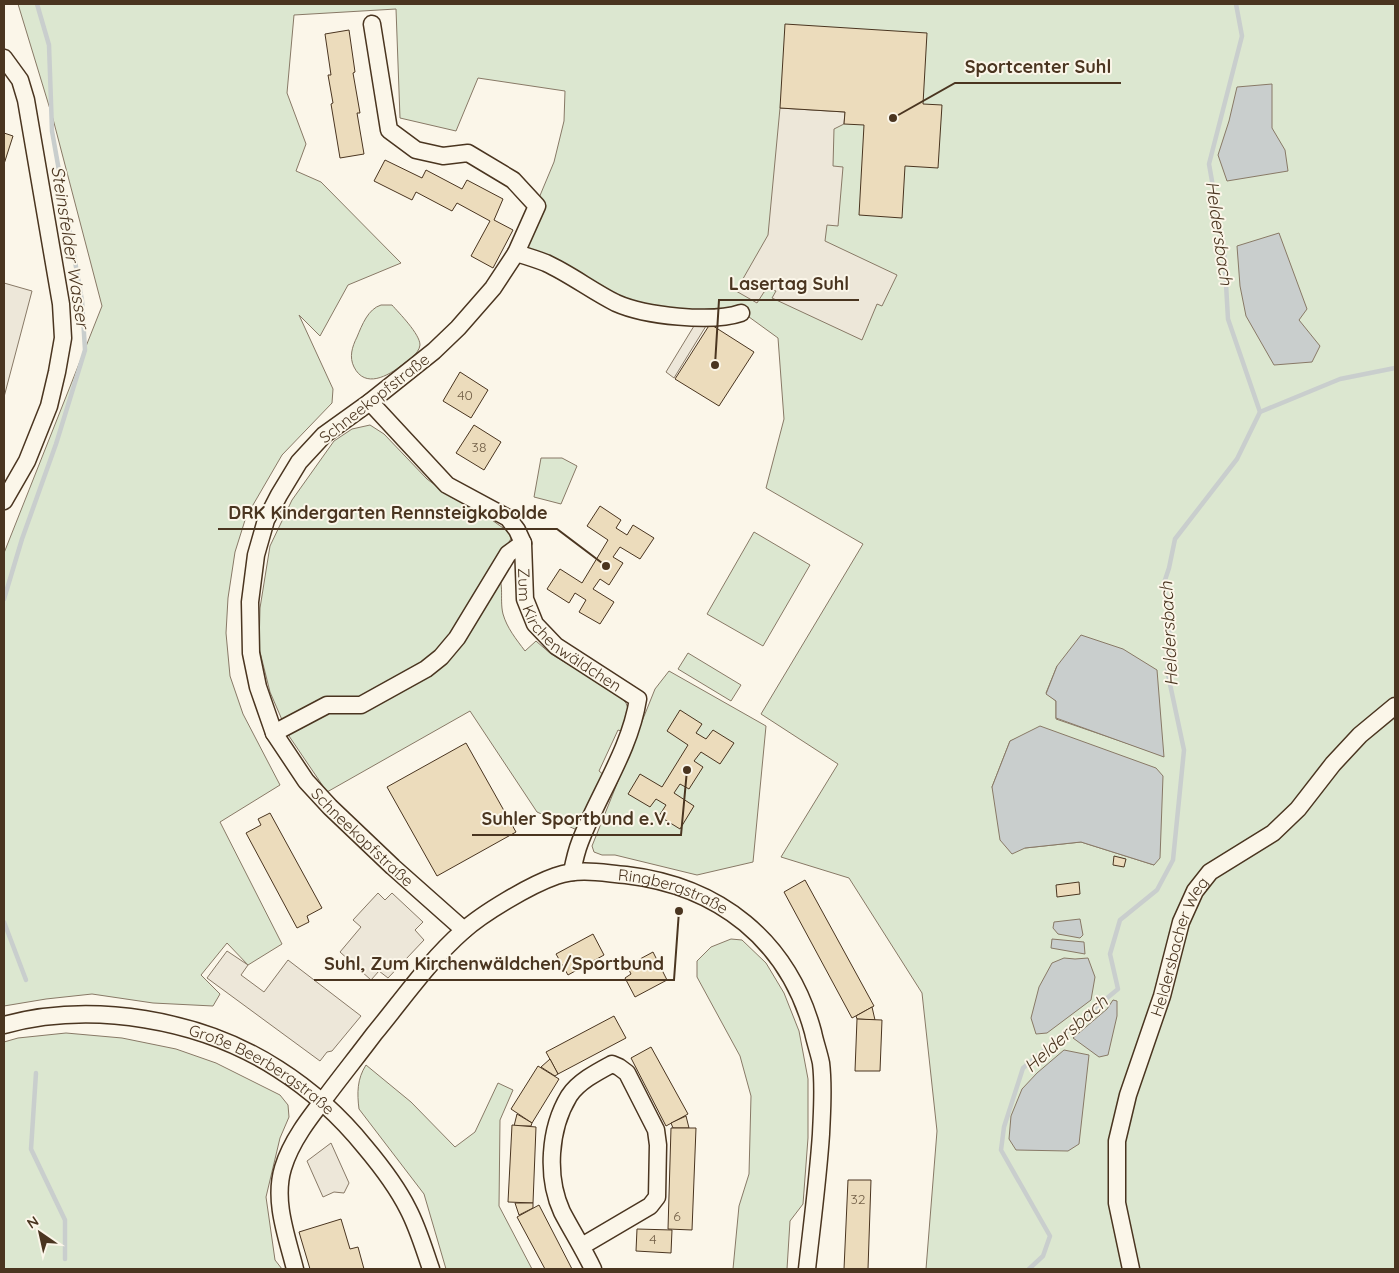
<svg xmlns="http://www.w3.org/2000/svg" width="1399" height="1273" font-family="Quicksand,sans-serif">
  <rect width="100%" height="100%" fill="#fbf6e9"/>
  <g fill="#dce7d0" stroke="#887966" fill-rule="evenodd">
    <path d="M18,4H1395V1269H926L937,1131L922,993L849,878L781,857L838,764L761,714L863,544L766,488L784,419L778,338L738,309L644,312L516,253L554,162L564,121L565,91L478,78L456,131L400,118L396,9L294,15L287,93L306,144L296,171L321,182L401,263L348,285L320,336L299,315L333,389L332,403L282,455L246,517L235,552L228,598L226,633L230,676L243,714L280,785L220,822L282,944L248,965L227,943L201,975L220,994L213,1006L153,1003L92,994L46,999L4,1006V553L102,306L53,119ZM1057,666L1164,756L1056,719V701L1046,693ZM1023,736L1154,865L1081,842L1025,848L992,787L1010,741Z"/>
    <path d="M381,305H392C399,313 420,334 420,345C419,354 408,360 402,365C388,376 365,389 354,367C349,357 352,347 357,337C362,325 368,309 381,305Z"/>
    <path d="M370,425L384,434L427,479L451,497L475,508L513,535L494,568C506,581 499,598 503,614C507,628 516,639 525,651L536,641L551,654L618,694L626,703L631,717L624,732L618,730L599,771L604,775L577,830L537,812L470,711L327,792L289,736L270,692L259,648L260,608L270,546L292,500L334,441L352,429Z"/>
    <path d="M541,458H562L577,466L561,504L534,497Z"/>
    <path d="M754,532L810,565L763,646L707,614Z"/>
    <path d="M688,653L741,685L731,701L678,669Z"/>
    <path d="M669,671L766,726L753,862L697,875L615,855H602L594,852L592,846L655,689Z"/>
    <path d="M731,939L742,940L766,963L784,993L799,1031L808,1079V1138L803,1204L790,1221L787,1269H733L739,1206L749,1174L751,1096L740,1056L697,977V961L711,947Z"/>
    <path d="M66,1033L122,1038L176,1049L216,1063L280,1095L288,1105L289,1117L280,1138L266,1197L275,1260L282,1269H4V1042L18,1038Z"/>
    <path d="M366,1065L411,1102L455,1147L475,1132L498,1083L513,1090L500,1120L499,1206L532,1269H446L424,1194L359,1109C357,1093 357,1079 366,1065Z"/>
  </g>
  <g fill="#ede7d9" stroke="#887966">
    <path d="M780,108L845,112L844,124L834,129L833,166L843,167L838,226L827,225L825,241L897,275L882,306L877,304L862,340L772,298L776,291L769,289L764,292L757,303L736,291L768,235Z"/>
    <path d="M4,283L32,291L4,397Z"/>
    <path d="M697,321L706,326L674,378L666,372Z"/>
    <path d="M378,893L385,900L392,893L423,922L415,930L424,940L388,978L379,971L371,980L340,952L361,927L353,920Z"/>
    <path d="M227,951L248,965L241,975L264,992L288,960L361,1016L332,1051L327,1052L320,1061L207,978Z"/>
    <path d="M331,1143L349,1183L344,1193L334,1192L323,1197L307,1161Z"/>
  </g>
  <g fill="#c9cecd" stroke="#887966">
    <path d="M1272,84V128L1285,150L1288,171L1227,181L1218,155L1229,121L1237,87Z"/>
    <path d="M1279,233L1307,309L1299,320L1320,346L1312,362L1274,365L1246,316L1240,286L1237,246Z"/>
    <path d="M1081,635L1123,649L1157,670L1164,757L1056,718V701L1046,694L1057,666Z"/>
    <path d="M1040,726L1156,768L1163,776L1160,858L1154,865L1081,842L1025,848L1012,854L1000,840L992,787L1010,741Z"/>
    <path d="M1080,919L1083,935L1080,938L1058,934L1053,928L1054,922Z"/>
    <path d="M1052,939L1084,942L1085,954L1051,948Z"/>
    <path d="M1064,958L1075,959L1088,958L1095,977L1091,1000L1047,1033L1036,1034L1031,1018L1039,987L1052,963Z"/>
    <path d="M1113,1000L1117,1001V1016L1108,1055L1099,1057L1073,1038L1107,1009Z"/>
    <path d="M1064,1050L1089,1055L1079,1144L1068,1151L1016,1150L1009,1139L1011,1116L1022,1089L1037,1073Z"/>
  </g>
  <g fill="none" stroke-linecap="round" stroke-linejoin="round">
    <g stroke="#c9cecd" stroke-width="4.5">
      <path d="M1260,412L1340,379L1395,368"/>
      <path d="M4,599L22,539L56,444L85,350L82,301L52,131L49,45L37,4"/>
      <path d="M4,922L26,980"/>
      <path d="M36,1073L31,1149L65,1220V1259"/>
      <path d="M1029,1269L1043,1256L1050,1236L1001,1150L1004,1127L1023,1068L1118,989L1110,954L1120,920L1157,890L1173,860L1184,750L1167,670L1171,640L1164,583L1169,568L1175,539L1237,459L1260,412L1228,319L1224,249L1209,164L1242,36L1236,4"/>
    </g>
  </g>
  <g fill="#ecdcbc" stroke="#4a3520">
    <path d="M785,24L927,33L923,104L942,105L938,168L905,166L902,218L859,215L864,125L844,124L845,112L780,108Z"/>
    <path d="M349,30L355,72L353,73L360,113H357L364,154L340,158L331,104L333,103L328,75H331L325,34Z"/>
    <path d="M4,133L13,136L4,164Z"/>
    <path d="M385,160L422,178L426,170L462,189L467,180L503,199L494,220L513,230L493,268L471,256L490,221L457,203L452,211L416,192L412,200L374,181Z"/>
    <path d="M710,324L754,352L719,406L675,379Z"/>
    <path d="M460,372L488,390L471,418L443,401Z"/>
    <path d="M474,425L501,442L484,470L456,453Z"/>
    <path d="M600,506L621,520L616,528L627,535L633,525L654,538L640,559L620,547L613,557L623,563L609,585L600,579L593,589L614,602L600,624L579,612L586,600L575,593L569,603L547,589L560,569L582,583L608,540L587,526Z"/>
    <path d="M680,710L702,724L696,733L706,739L713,730L734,743L720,764L701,752L694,761L703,767L689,789L680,784L674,793L694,806L680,829L659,816L666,805L656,799L650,807L628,794L640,774L662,787L688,745L667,731Z"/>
    <path d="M466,743L516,832L437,876L387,787Z"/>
    <path d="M270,813L322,908L307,916L309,922L297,928L246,833L261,825L258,819Z"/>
    <path d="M1114,856L1126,859L1124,867L1113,865Z"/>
    <path d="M805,880L874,1006L852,1018L784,892Z"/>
    <path d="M1079,882L1080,894L1057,897L1056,885Z"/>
    <path d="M593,934L604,955L568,975L556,954Z"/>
    <path d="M653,952L667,980L635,997L625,978L631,974L627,966Z"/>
    <path d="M872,1007L875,1020L857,1019L856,1016Z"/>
    <path d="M614,1016L626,1038L558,1074L546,1052Z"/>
    <path d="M857,1019L882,1020L880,1071H855Z"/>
    <path d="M651,1047L688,1114L666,1126L631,1058Z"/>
    <path d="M550,1059L558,1074L555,1076L541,1067Z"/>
    <path d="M538,1066L559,1079L532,1123L511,1109Z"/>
    <path d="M517,1114L532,1123L531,1126H514Z"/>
    <path d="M686,1116L689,1128H673L671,1123Z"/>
    <path d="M512,1125L536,1127L533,1203L508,1202Z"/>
    <path d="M671,1128H696L692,1230L668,1229Z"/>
    <path d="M848,1180H871L868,1269H844Z"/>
    <path d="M515,1203H533V1208L519,1215Z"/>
    <path d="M539,1205L572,1269H545L517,1217Z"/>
    <path d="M341,1219L350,1249L358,1247L364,1269H310L299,1232Z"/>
    <path d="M637,1229L672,1230L671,1253L636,1251Z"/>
  </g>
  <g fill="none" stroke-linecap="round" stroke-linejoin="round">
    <g stroke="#4a3520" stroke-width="19">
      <g id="minor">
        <path id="s1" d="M372,24L389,130L416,150L443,156L468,153L513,180L537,206L516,253L493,288L458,328L434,351L370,402L324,435L299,462L279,495L266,520L256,555L250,602L251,653L258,687L274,733L306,781L330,807L393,867L464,930"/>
        <path d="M4,58L20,80L26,100L61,304L63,338L57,372L49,406L27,461L4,501"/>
        <path d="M516,253C526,256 536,259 546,263C570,274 592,291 616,303C645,316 712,323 741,313"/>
        <path id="s2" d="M370,402L447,485L508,518L517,530L523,543L525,599L535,624L556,646L638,699C630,750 598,795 580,842C576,852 574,862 572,872"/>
        <path d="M274,733L327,705H361L426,669L441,657L457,638L508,554L523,543"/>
        <path id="s3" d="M4,1025C92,1001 201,1019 278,1069C311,1090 340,1116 365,1147C381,1166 397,1187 408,1209C418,1228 424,1249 431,1269"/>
        <path d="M582,1246L650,1206L657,1197L658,1145L656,1130L627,1073L619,1067L612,1064C597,1072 578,1082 569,1096C549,1129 546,1177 562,1212C572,1231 584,1250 593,1269"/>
        <path id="s4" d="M295,1269C287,1237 273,1201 283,1168C291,1141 310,1117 328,1094C343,1074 359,1054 374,1034C403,999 429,961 463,931C483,913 530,885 556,876C581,868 601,873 626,875C719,886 788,940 813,1032C815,1042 819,1053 821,1063C824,1087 822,1110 821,1134C818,1179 812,1224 807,1269"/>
        <path id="s5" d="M1131,1269L1117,1203V1141L1128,1095L1162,996L1181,922L1195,891L1210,872L1273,833L1298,809L1333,764L1360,735L1395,706"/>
      </g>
    </g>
    <use href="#minor" stroke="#fbf6e9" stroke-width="16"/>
  </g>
  <g text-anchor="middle" stroke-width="4" stroke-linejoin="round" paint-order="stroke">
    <g font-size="14" fill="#725f47">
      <text x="465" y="400">40</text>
      <text x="479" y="452">38</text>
      <text x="858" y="1204">32</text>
      <text x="677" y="1221">6</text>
      <text x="653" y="1244">4</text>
    </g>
    <g font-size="16" fill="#4a3520" stroke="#fbf6e9">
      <text transform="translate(374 398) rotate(-38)" y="6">Schneekopfstraße</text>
      <text dy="6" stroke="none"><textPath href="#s2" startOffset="319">Zum Kirchenwäldchen</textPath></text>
      <text dy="6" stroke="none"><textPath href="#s1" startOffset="1059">Schneekopfstraße</textPath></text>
      <text dy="6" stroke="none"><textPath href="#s4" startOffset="631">Ringbergstraße</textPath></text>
      <text dy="6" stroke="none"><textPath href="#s5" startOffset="334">Heldersbacher Weg</textPath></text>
      <text dy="6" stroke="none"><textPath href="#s3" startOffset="271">Große Beerbergstraße</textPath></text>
    </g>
    <g font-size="18" font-style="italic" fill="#4a3520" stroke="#fbf6e9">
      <text transform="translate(1219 233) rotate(82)" y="6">Heldersbach</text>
      <text transform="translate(70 247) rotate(81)" y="6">Steinsfelder Wasser</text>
      <text transform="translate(1169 634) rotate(-93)" y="6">Heldersbach</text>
      <text transform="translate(1066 1034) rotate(-42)" y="6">Heldersbach</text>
    </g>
  </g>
  <path fill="none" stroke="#4a3520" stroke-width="2" d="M893 118L955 83H1121M715 365L719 300H859M606 566L557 529H218M687 770L681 835H472M679 911L674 980H314"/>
  <g fill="#4a3520" stroke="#fbf6e9" stroke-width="2">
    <circle cx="893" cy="118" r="5"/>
    <circle cx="715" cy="365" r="5"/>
    <circle cx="606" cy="566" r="5"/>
    <circle cx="687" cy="770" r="5"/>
    <circle cx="679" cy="911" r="5"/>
  </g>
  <g font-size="18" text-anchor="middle" font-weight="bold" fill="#4a3520" stroke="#fbf6e9" stroke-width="4" stroke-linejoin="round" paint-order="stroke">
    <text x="1038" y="73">Sportcenter Suhl</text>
    <text x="789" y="290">Lasertag Suhl</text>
    <text x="388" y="519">DRK Kindergarten Rennsteigkobolde</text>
    <text x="576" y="825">Suhler Sportbund e.V.</text>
    <text x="494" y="970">Suhl, Zum Kirchenwäldchen/Sportbund</text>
  </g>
  <rect width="1399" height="1273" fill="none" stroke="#4a3520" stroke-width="10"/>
  <g transform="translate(40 1233) rotate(326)" stroke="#fbf6e9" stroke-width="4" paint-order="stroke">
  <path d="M0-4L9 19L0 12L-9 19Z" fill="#4a3520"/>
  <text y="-8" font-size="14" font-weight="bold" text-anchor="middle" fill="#4a3520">N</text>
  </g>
</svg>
